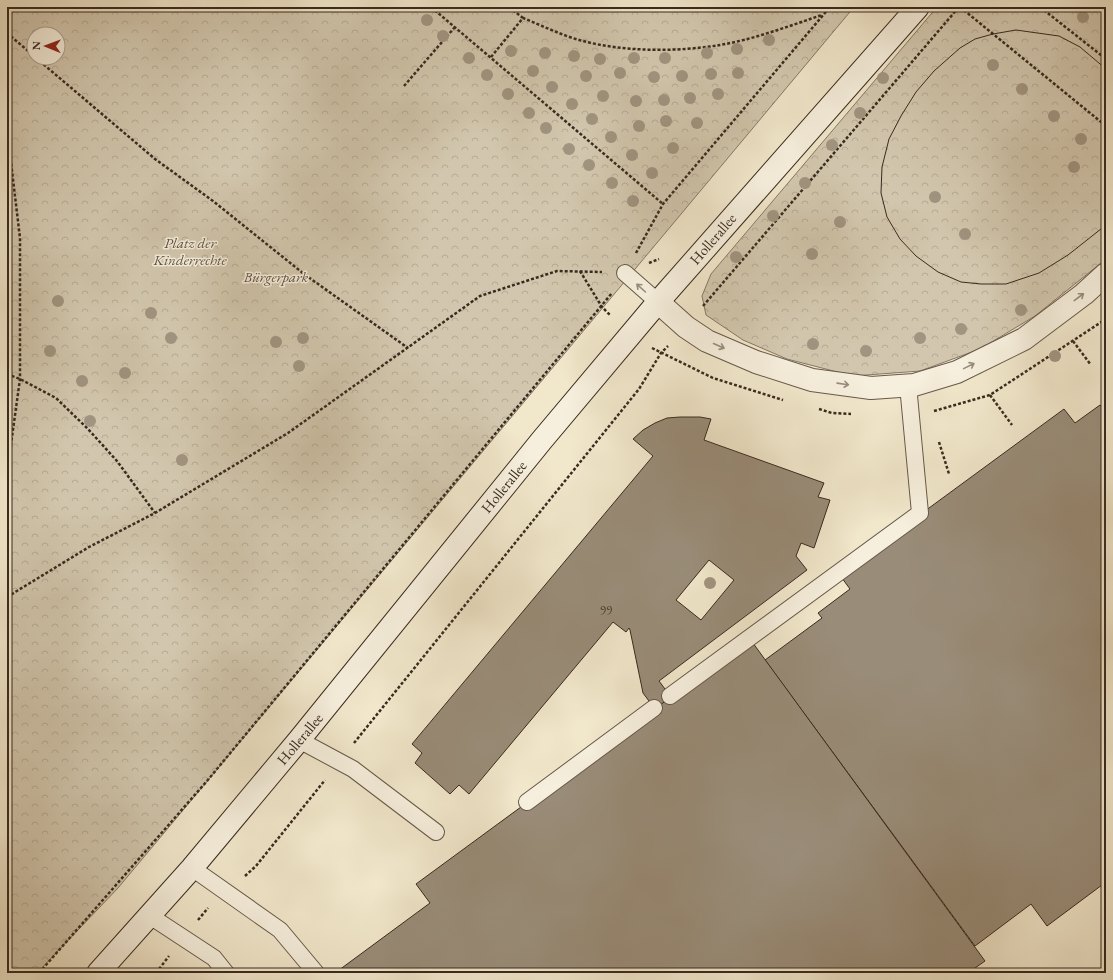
<svg xmlns="http://www.w3.org/2000/svg" width="1113" height="980" font-family="'EB Garamond',serif">
  <defs>
    <pattern id="park-crowns" width="20" height="18" patternUnits="userSpaceOnUse"><rect width="20" height="18" fill="#d2c7ae"/><path d="M2 6a3 3 0 1 1 6 0M12 15a3 3 0 1 1 6 0" fill="none" stroke="#b5ab95"/></pattern>
  </defs>
  <rect width="100%" height="100%" fill="#f1e7cb"/>
  <filter id="stains"><feTurbulence type="fractalNoise" baseFrequency=".005" numOctaves="4"/><feColorMatrix values="0 0 0 0 .2 0 0 0 0 .09 0 0 0 0 .02 0 0 0 .5 -.17"/></filter>
  <radialGradient id="worn" r=".72"><stop offset=".6" stop-color="#630" stop-opacity="0"/><stop offset="1" stop-color="#630" stop-opacity=".3"/></radialGradient>
  <g fill="url(#park-crowns)" stroke="#867866" fill-rule="evenodd">
    <path d="M7,7H854L118,888L37,973H7ZM34,34H58V58H34Z"/>
    <path d="M937,7H1106V259L1035,316L980,349L920,371L853,376L787,359L743,340L706,315L702,296L711,274Z"/>
  </g>
  <g fill="#998c78" stroke="#392a1f" fill-rule="evenodd">
    <path d="M1100,405L1105,411L1106,410V882L1047,926L1031,904L975,946L765,660L822,618L818,613L850,589L839,574L1064,409L1075,423Z"/>
    <path d="M680,417H700L711,419L704,440L824,483L818,497L830,500L814,548L801,543L796,556L807,570L659,681L671,697L655,709L643,693L630,630L629,628L626,632L613,622L469,794L459,785L450,794L415,763L422,753L412,744L653,456L633,439L643,430L655,423L667,418ZM709,560L734,580L701,620L676,600Z"/>
    <path d="M750,639L985,961L968,973H335L430,903L416,884Z"/>
  </g>
  <g fill="none" stroke-linecap="round" stroke-linejoin="round">
    <g stroke="#67594a" stroke-width="18">
      <g id="service">
        <path d="M625,273L658,302"/>
        <path d="M670,696L920,513L908,385"/>
        <path d="M299,740L353,769L436,832"/>
        <path d="M527,802L654,708"/>
        <path d="M192,868L280,930L316,973"/>
        <path d="M150,916L214,958L226,973"/>
      </g>
    </g>
    <g stroke="#67594a" stroke-width="24">
      <path id="minor" d="M658,302L686,327L707,341L756,362L812,380L871,388L914,385L957,372L1024,339L1084,294L1106,274"/>
    </g>
    <g stroke="#392a1f" stroke-width="24">
      <path id="secondary" d="M98,973L192,868L299,740L542,440L658,302L918,7"/>
    </g>
    <g stroke="#392a1f" stroke-width="2.5" stroke-dasharray="3 2" stroke-linecap="butt">
      <path d="M431,7L663,204"/>
      <path d="M509,7L523,18"/>
      <path d="M960,7L1106,126"/>
      <path d="M1040,7L1106,59"/>
      <path d="M7,33L34,56"/>
      <path d="M491,57L523,18C543,26 563,36 583,41C625,52 677,52 720,45C755,39 789,26 822,15"/>
      <path d="M36,58L155,159L213,201L304,274L408,348"/>
      <path d="M404,86L455,27"/>
      <path d="M7,129L20,238V379L7,473"/>
      <path d="M636,253L663,204L830,7"/>
      <path d="M649,263L659,259"/>
      <path d="M580,271L602,307L611,316"/>
      <path d="M703,306L959,7"/>
      <path d="M1073,341L1091,365"/>
      <path d="M652,348L713,378L783,400"/>
      <path d="M7,374L20,379L56,398L88,429L117,461L155,513"/>
      <path d="M990,395L1012,425"/>
      <path d="M819,409L832,413L851,414"/>
      <path d="M934,411L990,395L1106,319"/>
      <path d="M939,442L949,474"/>
      <path d="M7,597L89,547L155,513L288,433L480,296L557,271L602,272"/>
      <path d="M354,743L639,389L661,353L668,346"/>
      <path d="M245,876L256,866L325,780"/>
      <path d="M198,920L208,908"/>
      <path d="M39,973L207,781L612,293"/>
      <path d="M156,973L169,956"/>
    </g>
    <use href="#service" stroke="#f6efdd" stroke-width="16"/>
    <use href="#minor" stroke="#f6efdd" stroke-width="22"/>
    <use href="#secondary" stroke="#f6efdd" stroke-width="22"/>
    <path stroke="#392a1f" stroke-width="1" d="M1106,69L1080,47L1059,36L1016,30L993,34L975,39L960,48L934,71L916,92L901,116L889,139L882,167L881,193L887,217L900,239L916,256L938,272L961,282L981,284H1006L1039,273L1068,255L1106,225"/>
  </g>
  <g fill="#a19480">
    <circle cx="1083" cy="17" r="6"/>
    <circle cx="427" cy="20" r="6"/>
    <circle cx="443" cy="36" r="6"/>
    <circle cx="769" cy="40" r="6"/>
    <circle cx="737" cy="49" r="6"/>
    <circle cx="511" cy="51" r="6"/>
    <circle cx="545" cy="53" r="6"/>
    <circle cx="707" cy="53" r="6"/>
    <circle cx="574" cy="56" r="6"/>
    <circle cx="469" cy="58" r="6"/>
    <circle cx="634" cy="58" r="6"/>
    <circle cx="665" cy="58" r="6"/>
    <circle cx="600" cy="59" r="6"/>
    <circle cx="993" cy="65" r="6"/>
    <circle cx="533" cy="71" r="6"/>
    <circle cx="620" cy="73" r="6"/>
    <circle cx="738" cy="73" r="6"/>
    <circle cx="711" cy="74" r="6"/>
    <circle cx="487" cy="75" r="6"/>
    <circle cx="586" cy="76" r="6"/>
    <circle cx="682" cy="76" r="6"/>
    <circle cx="654" cy="77" r="6"/>
    <circle cx="883" cy="78" r="6"/>
    <circle cx="552" cy="87" r="6"/>
    <circle cx="1022" cy="89" r="6"/>
    <circle cx="508" cy="94" r="6"/>
    <circle cx="718" cy="94" r="6"/>
    <circle cx="603" cy="96" r="6"/>
    <circle cx="690" cy="98" r="6"/>
    <circle cx="664" cy="100" r="6"/>
    <circle cx="636" cy="101" r="6"/>
    <circle cx="572" cy="104" r="6"/>
    <circle cx="529" cy="113" r="6"/>
    <circle cx="860" cy="113" r="6"/>
    <circle cx="1054" cy="116" r="6"/>
    <circle cx="592" cy="119" r="6"/>
    <circle cx="666" cy="121" r="6"/>
    <circle cx="697" cy="123" r="6"/>
    <circle cx="639" cy="126" r="6"/>
    <circle cx="546" cy="128" r="6"/>
    <circle cx="611" cy="137" r="6"/>
    <circle cx="1081" cy="139" r="6"/>
    <circle cx="832" cy="145" r="6"/>
    <circle cx="673" cy="148" r="6"/>
    <circle cx="569" cy="149" r="6"/>
    <circle cx="632" cy="155" r="6"/>
    <circle cx="589" cy="165" r="6"/>
    <circle cx="1074" cy="167" r="6"/>
    <circle cx="652" cy="173" r="6"/>
    <circle cx="612" cy="183" r="6"/>
    <circle cx="805" cy="183" r="6"/>
    <circle cx="935" cy="197" r="6"/>
    <circle cx="633" cy="201" r="6"/>
    <circle cx="773" cy="216" r="6"/>
    <circle cx="840" cy="222" r="6"/>
    <circle cx="965" cy="234" r="6"/>
    <circle cx="812" cy="254" r="6"/>
    <circle cx="736" cy="257" r="6"/>
    <circle cx="58" cy="301" r="6"/>
    <circle cx="1021" cy="310" r="6"/>
    <circle cx="151" cy="313" r="6"/>
    <circle cx="961" cy="329" r="6"/>
    <circle cx="171" cy="338" r="6"/>
    <circle cx="303" cy="338" r="6"/>
    <circle cx="920" cy="338" r="6"/>
    <circle cx="276" cy="342" r="6"/>
    <circle cx="813" cy="344" r="6"/>
    <circle cx="50" cy="351" r="6"/>
    <circle cx="866" cy="351" r="6"/>
    <circle cx="1055" cy="356" r="6"/>
    <circle cx="299" cy="366" r="6"/>
    <circle cx="125" cy="373" r="6"/>
    <circle cx="82" cy="381" r="6"/>
    <circle cx="90" cy="421" r="6"/>
    <circle cx="182" cy="460" r="6"/>
    <circle cx="710" cy="583" r="6"/>
  </g>
  <defs><path id="oneway-shaft" d="M-6 0H5M1.5-3L5.5 0L1.5 3" fill="none" stroke-width="1.6" stroke-linecap="round" stroke-linejoin="round"/></defs>
  <g stroke="#988c7e">
    <use href="#oneway-shaft" transform="translate(641 288) rotate(-138)"/>
    <use href="#oneway-shaft" transform="translate(1079 297) rotate(-37)"/>
    <use href="#oneway-shaft" transform="translate(719 346) rotate(24)"/>
    <use href="#oneway-shaft" transform="translate(969 366) rotate(-26)"/>
    <use href="#oneway-shaft" transform="translate(843 384) rotate(8)"/>
  </g>
  <g text-anchor="middle" stroke-width="3" stroke-linejoin="round" paint-order="stroke">
    <g font-size="13" fill="#514235">
      <text x="606" y="615">99</text>
    </g>
    <g font-size="15" fill="#392a1f" stroke="#f6efdd">
      <text transform="translate(713 239) rotate(-49)" y="5">Hollerallee</text>
      <text transform="translate(504 487) rotate(-51)" y="5">Hollerallee</text>
      <text transform="translate(300 739) rotate(-50)" y="5">Hollerallee</text>
    </g>
    <g font-size="15" font-style="italic" fill="#5f5143" stroke="#f6efdd">
      <text x="190" y="248">Platz der<tspan x="190" dy="17">Kinderrechte</tspan></text>
      <text x="276" y="282">Bürgerpark</text>
    </g>
  </g>
  <rect width="1113" height="980" fill="none" stroke="#f1e7cb" stroke-width="24"/>
  <rect x="8" y="8" width="1097" height="964" fill="none" stroke="#392a1f" stroke-width="2"/>
  <rect x="12" y="12" width="1089" height="956" fill="none" stroke="#392a1f"/>
  <g transform="translate(46 46) rotate(271)"><circle r="19" fill="#f6efdd" stroke="#aaa091"/>
  <path d="M0-3L7 15L0 10L-7 15Z" fill="#8f2418"/>
  <text y="-6" font-size="11" font-weight="bold" text-anchor="middle" fill="#392a1f">N</text>
  </g>
  <rect width="100%" height="100%" filter="url(#stains)"/>
  <rect width="100%" height="100%" fill="url(#worn)"/>
</svg>
